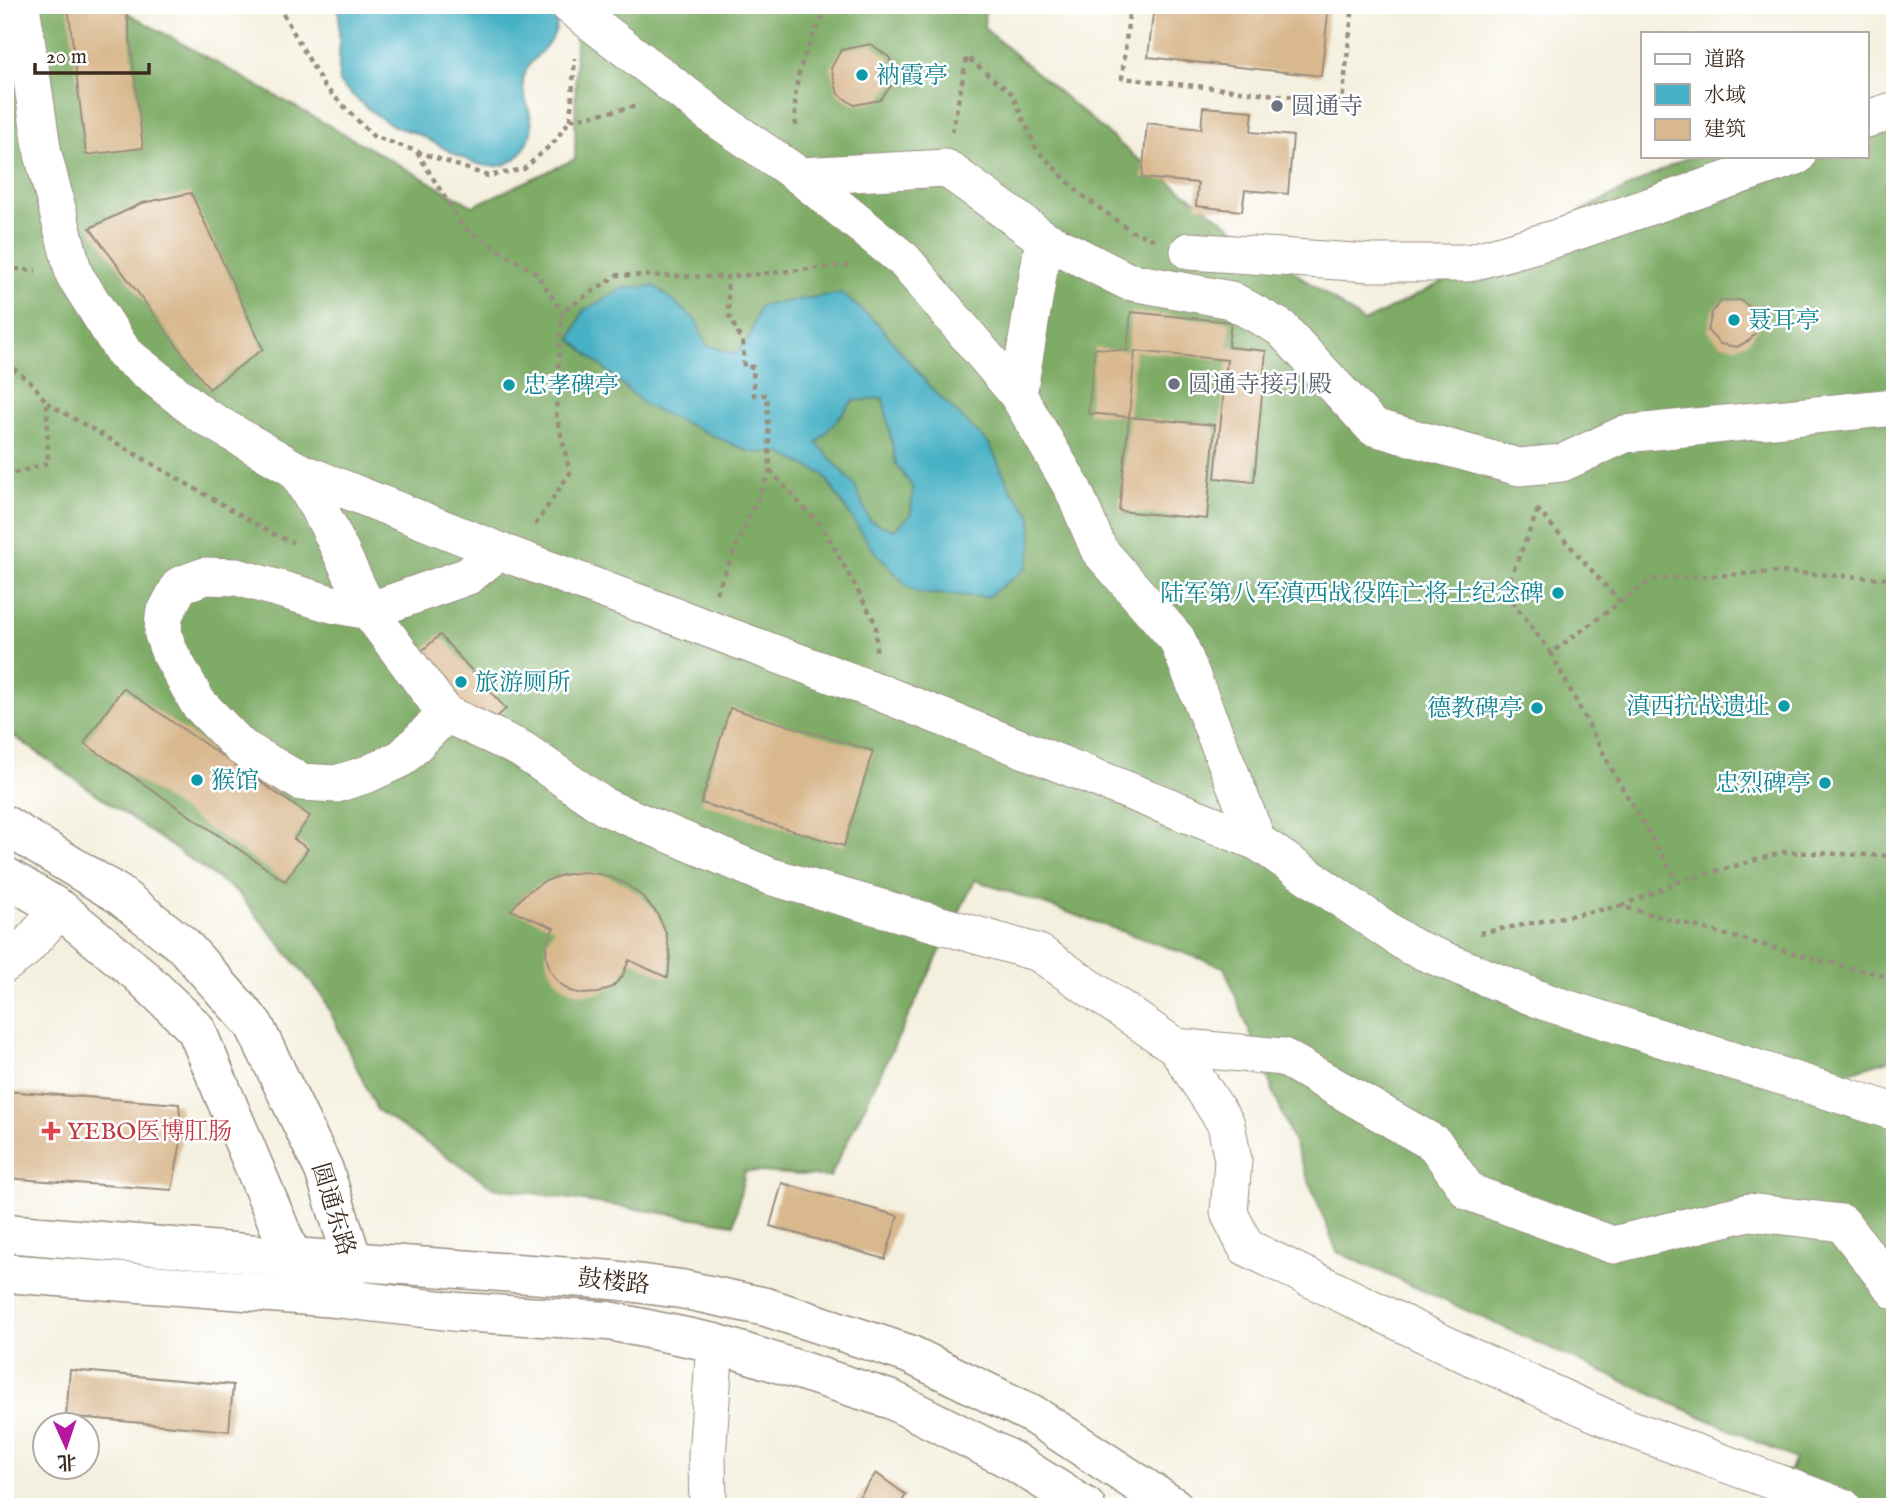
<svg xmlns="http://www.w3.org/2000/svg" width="1900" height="1512" font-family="'IM FELL English','Noto Serif SC',serif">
  <rect width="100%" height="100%" fill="#fff"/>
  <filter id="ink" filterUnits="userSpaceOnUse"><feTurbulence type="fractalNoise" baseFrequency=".0143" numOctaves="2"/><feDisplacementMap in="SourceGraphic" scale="14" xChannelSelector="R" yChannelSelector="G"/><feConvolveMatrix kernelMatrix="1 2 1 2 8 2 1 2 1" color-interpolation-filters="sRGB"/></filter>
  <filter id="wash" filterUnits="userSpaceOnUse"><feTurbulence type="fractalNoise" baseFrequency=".00686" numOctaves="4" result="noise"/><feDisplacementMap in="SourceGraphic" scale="28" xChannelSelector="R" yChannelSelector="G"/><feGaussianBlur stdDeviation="1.57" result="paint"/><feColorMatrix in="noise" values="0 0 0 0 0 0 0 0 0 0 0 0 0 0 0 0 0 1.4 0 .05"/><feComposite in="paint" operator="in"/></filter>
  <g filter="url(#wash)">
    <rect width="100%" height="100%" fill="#f4f0df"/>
    <path fill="#7eac66" stroke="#5c6b42" stroke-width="2" d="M5,5H113L473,206L575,159L576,5H985L984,28L1134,156L1364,322L1684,159L1699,156H1867V124L1895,119V1058L1791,1090L1895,1114V1507H1772L1795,1459L1337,1252L1224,967L975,880L830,1177L745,1171L734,1224L493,1187L377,1110L322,995L238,893L5,730Z"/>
    <g fill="#47b1c5" stroke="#416e72" stroke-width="2" fill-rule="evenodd">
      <path d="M339,5H550L558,16C557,21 557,27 555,32C549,50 525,60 523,81C521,100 538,118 529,139C505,194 454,152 420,135C412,131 402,130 394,126C374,116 356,98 339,83Z"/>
      <path d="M655,286L696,320L706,345L736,354L748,340L760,306L841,293L878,324L932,389L990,445L1010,488L1031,515L1032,547L1026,569L987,597L919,593L907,586L871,547L823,474L781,453L750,452L646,406L571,339L583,311L624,288ZM883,398L896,464L913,488L911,514L894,530L870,521L855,486L817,443L853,401Z"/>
    </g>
    <g id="blocks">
      <g fill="#d9b88e">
        <path d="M68,5H126L143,148L86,155Z"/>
        <path d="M1154,5H1329L1321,76L1148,57Z"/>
        <path d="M871,44L890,58L894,82L880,100L854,105L838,94L831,68L841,50Z"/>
        <path d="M1203,107L1253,111L1251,132L1293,136L1288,194L1245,190L1242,211L1196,206L1198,183L1142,178L1147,123L1201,129Z"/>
        <path d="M191,193L263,349L209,389L90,228L142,203Z"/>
        <path d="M1740,300L1757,312L1758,329L1750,340L1737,347L1720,344L1708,331L1712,312L1721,301Z"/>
        <path d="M1131,312L1231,322L1228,347L1266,351L1254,482L1215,478L1227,360L1135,351L1129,417L1215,425L1207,519L1119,511L1129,417L1088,413L1095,348L1127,351Z"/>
        <path d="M440,635L506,709L483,729L417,655Z"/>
        <path d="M123,688L310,816L294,839L308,849L285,881L84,743Z"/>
        <path d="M730,708L873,751L844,846L701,803Z"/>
        <path d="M583,872L604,875L624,883L642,896L657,913L666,933L670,955L668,978L629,960L622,977L612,987L598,993L583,994L570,991L558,982L550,970L546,956L547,941L554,928L511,910L525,894L543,882L562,875Z"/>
        <path d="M5,1091L179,1104L182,1136L172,1190L5,1178Z"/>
        <path d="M782,1183L898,1216L885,1259L770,1226Z"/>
        <path d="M70,1370L233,1385L229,1431L66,1416Z"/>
        <path d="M876,1473L906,1495L898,1507H852Z"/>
      </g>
    </g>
  </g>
  <g filter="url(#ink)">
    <use href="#blocks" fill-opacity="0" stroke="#988d7e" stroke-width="2"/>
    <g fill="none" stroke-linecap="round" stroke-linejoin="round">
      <g stroke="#988d7e" stroke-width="39">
        <g id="minor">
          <path d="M21,5L43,154L74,274L124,353L202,415L296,470L499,551L876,691L1258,842L1410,946L1543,1001L1895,1112"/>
          <path d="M569,5L717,119L800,176L904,260L1018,395L1073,489L1099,550L1177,639L1258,842"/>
          <path d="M1867,119L1895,110"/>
          <path d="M800,176L946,168L1044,239L1127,281L1231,300L1281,328L1373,427L1519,467L1562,463L1625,434L1895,407"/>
          <path d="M1189,251L1369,263H1469L1554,239L1797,156"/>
          <path d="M1018,395L1044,239"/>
          <path d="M296,470L328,525L369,611L468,576L499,551"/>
          <path d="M446,714L402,758L368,774L336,784L301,782L241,747L198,703L169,651L163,634L164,615L180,585L205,576L237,577L332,604L369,611L446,714L521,749L605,807L769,876L1039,953L1176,1047L1226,1124L1233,1160L1229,1213L1246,1247L1469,1356L1631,1429L1843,1507"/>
          <path d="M5,964L23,951L60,909"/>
          <path d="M1176,1047L1283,1057L1435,1144L1469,1192L1613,1245L1749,1212L1842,1223L1895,1291"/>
          <path d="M708,1507L707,1457L715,1343"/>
        </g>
      </g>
      <g stroke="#988d7e" stroke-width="41">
        <g id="major">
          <path d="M5,825L118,894L184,946L254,1025L324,1170L353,1261L343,1283"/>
          <path d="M5,876L60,909L139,974L196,1029L292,1257L309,1273"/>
          <path d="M5,1233L292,1257L613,1280L681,1289L766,1307L909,1354L1032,1414L1174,1507"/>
          <path d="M5,1273L336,1298L458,1312L609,1321L715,1343L892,1400L1013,1461L1086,1507"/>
        </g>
      </g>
      <g stroke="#988d7e" stroke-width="4.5" stroke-dasharray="5 5" stroke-linecap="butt">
        <path d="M278,5L324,86L373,136L488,176L524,169L555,141L570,120L638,106"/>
        <path d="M1130,5L1122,78L1342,102L1353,5"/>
        <path d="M570,120L575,58"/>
        <path d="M796,126C791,74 806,50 829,5"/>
        <path d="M952,132L967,57L1012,94L1037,150L1079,193L1131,231L1156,240"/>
        <path d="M417,152L463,227L535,272L562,312"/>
        <path d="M5,268L36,271"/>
        <path d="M5,362L34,385L47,403L48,463L5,476"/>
        <path d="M47,403L277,536L293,542"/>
        <path d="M770,470L825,531L876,624V652"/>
        <path d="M1537,509L1620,602"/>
        <path d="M1538,510L1505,591L1551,653L1652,579L1780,572L1895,579"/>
        <path d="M535,525L570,473L556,413L562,312L617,275L727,277"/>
        <path d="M716,593L770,470L767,395H754L753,367H744L743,344L729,315L727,277L852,265"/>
        <path d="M1551,653L1617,779L1678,882"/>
        <path d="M1621,906L1678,882L1784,852L1895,856"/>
        <path d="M1480,933L1621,906L1822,961L1895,978"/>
        <path d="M1886,1507L1895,1492"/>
      </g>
      <use href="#minor" stroke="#fff" stroke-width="37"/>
      <use href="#major" stroke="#fff" stroke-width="38"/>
    </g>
  </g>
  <g fill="#0f9aa8" stroke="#fff" stroke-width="2.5">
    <circle cx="862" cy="75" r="7"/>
    <circle cx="1734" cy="320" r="7"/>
    <circle cx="509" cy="385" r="7"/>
    <circle cx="1558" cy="593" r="7"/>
    <circle cx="461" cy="682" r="7"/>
    <circle cx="1784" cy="706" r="7"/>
    <circle cx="1537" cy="708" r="7"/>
    <circle cx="197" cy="780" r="7"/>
    <circle cx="1825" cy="783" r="7"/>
  </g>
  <g fill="#6b7280" stroke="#fff" stroke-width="2.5">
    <circle cx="1277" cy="106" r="7"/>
    <circle cx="1174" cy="384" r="7"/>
  </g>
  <path fill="#e0444e" stroke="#fff" stroke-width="2.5" d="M47.5 1120.5h7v7h7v7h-7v7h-7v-7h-7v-7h7z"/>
  <g text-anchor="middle" stroke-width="5" stroke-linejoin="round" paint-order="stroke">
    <g font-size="24" fill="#0d838f" stroke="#fff" text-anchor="start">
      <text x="876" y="83">衲霞亭</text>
      <text x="1748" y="328">聂耳亭</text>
      <text x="523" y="393">忠孝碑亭</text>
      <text x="1544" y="601" text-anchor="end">陆军第八军滇西战役阵亡将士纪念碑</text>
      <text x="475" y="690">旅游厕所</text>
      <text x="1770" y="714" text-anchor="end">滇西抗战遗址</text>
      <text x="1523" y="716" text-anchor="end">德教碑亭</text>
      <text x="211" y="788">猴馆</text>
      <text x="1811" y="791" text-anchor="end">忠烈碑亭</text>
    </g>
    <g font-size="24" fill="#5b616d" stroke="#fff" text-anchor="start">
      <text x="1291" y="114">圆通寺</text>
      <text x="1188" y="392">圆通寺接引殿</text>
    </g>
    <g font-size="24" fill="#be3a42" stroke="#fff" text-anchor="start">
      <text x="67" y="1139">YEBO医博肛肠</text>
    </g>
    <g font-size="24" fill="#3b2a1e" stroke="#fff">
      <text transform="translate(334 1209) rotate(73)" y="8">圆通东路</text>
      <text transform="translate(614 1281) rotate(6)" y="8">鼓楼路</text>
    </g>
  </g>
  <rect width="1900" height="1512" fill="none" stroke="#fff" stroke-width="28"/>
  <rect x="1641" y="32" width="228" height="126" fill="#ffffff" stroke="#b1aaa5" stroke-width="2"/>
  <rect x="1655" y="54" width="35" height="10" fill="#ffffff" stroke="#b1aaa5" stroke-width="2"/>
  <text x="1704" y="66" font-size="21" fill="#3b2a1e">道路</text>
  <rect x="1655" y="84" width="35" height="21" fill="#47b1c5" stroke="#b1aaa5" stroke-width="2"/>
  <text x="1704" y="102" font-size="21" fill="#3b2a1e">水域</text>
  <rect x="1655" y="119" width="35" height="21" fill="#d9b88e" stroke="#b1aaa5" stroke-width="2"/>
  <text x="1704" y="136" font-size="21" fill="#3b2a1e">建筑</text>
  <g transform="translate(66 1446) rotate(177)"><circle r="33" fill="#ffffff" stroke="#b1aaa5" stroke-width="2"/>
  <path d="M0-5L12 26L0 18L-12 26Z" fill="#b5179e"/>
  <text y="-10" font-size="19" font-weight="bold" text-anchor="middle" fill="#3b2a1e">北</text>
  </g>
  <path d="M35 63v10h114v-10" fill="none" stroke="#3b2a1e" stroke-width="3.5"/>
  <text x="46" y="63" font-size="21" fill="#3b2a1e" stroke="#ffffff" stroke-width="5" paint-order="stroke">20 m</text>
</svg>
